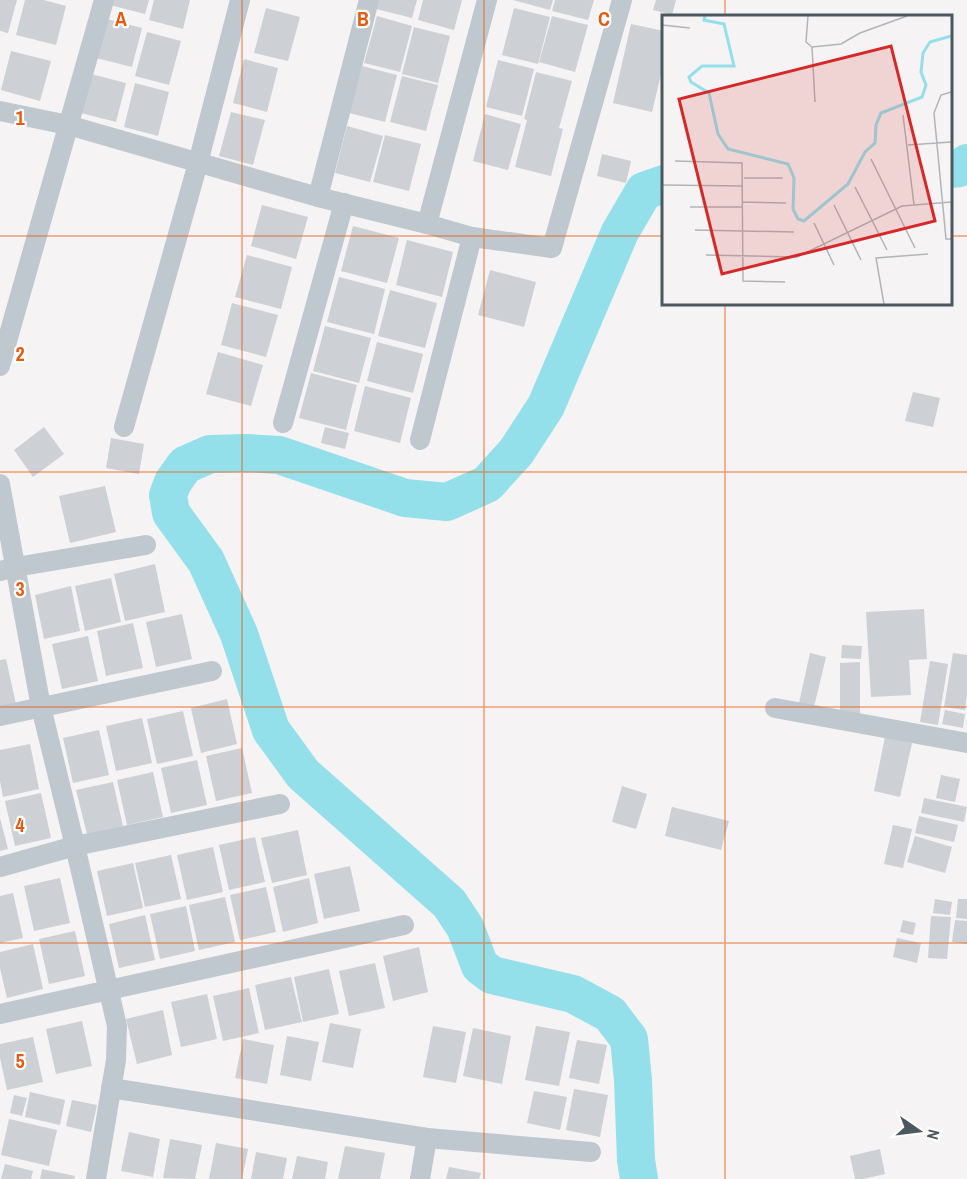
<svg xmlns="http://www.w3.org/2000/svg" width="967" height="1179" font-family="'Archivo Narrow',sans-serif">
  <rect width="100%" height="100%" fill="#f5f3f3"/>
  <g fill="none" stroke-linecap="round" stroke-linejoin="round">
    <g stroke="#94e0ea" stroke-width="38">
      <path d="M950,169L959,168L967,163"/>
      <path d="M639,1179L636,1160L633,1080L629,1039L610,1014L573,994L492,975L480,966L465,927L449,903L303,774L271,730L239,634L206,561L171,513L168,495L173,482L185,465L210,454L247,453L279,455L405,498L447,502L487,484L516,452L546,406L620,232L644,191L664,184"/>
    </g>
  </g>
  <g fill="#cdd0d5">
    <path d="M0,0H17L8,33L0,31Z"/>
    <path d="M25,0H44L66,6L56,45L16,35Z"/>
    <path d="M107,0H149L145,14L106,4Z"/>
    <path d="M154,0H190L183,29L149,20Z"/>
    <path d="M379,0H417L412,18L376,9Z"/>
    <path d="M423,0H462L454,30L418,20Z"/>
    <path d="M513,0H553L550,10Z"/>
    <path d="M555,0H594L588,20L552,11Z"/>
    <path d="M656,0H676L672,15L653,10Z"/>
    <path d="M266,8L300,17L288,61L254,53Z"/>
    <path d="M514,8L550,17L538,64L502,55Z"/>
    <path d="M377,16L412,26L400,72L364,63Z"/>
    <path d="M552,16L588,25L575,72L539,62Z"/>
    <path d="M103,18L142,28L132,67L92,57Z"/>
    <path d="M631,24L664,31V62L652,112L613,103Z"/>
    <path d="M414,27L450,36L438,83L402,74Z"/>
    <path d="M147,32L181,41L169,85L135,76Z"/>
    <path d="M11,51L51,61L40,101L1,90Z"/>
    <path d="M244,59L278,68L267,112L233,103Z"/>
    <path d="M498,60L534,69L522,116L486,107Z"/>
    <path d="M362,66L397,75L385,122L349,113Z"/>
    <path d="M536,72L572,81L559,128L563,129L551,176L515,167L527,120L524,119Z"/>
    <path d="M87,73L126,83L116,122L77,112Z"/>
    <path d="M402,76L438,85L426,131L390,122Z"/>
    <path d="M135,83L169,92L158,136L124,127Z"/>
    <path d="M231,112L265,120L253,165L219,156Z"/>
    <path d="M485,114L521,124L508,170L473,161Z"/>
    <path d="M347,126L383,136L370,182L335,173Z"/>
    <path d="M385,135L421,144L409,191L373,182Z"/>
    <path d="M602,154L631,161L626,183L597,176Z"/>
    <path d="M262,205L308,217L296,259L251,246Z"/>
    <path d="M353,226L399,238L387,283L341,271Z"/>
    <path d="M407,240L453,252L442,297L396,285Z"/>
    <path d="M247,255L292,267L281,309L235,297Z"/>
    <path d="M490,270L536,282L524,327L478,315Z"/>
    <path d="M339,277L385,289L374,334L327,322Z"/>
    <path d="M390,290L437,303L425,348L378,336Z"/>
    <path d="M232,303L278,315L266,357L221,345Z"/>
    <path d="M325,326L371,338L359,383L313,371Z"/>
    <path d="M377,342L423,354L413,393L367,381Z"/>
    <path d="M218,352L263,365L251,406L206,394Z"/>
    <path d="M311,373L357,385L346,430L299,418Z"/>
    <path d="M365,386L411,398L400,443L354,431Z"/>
    <path d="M913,392L940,398L933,427L905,421Z"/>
    <path d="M44,427L64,454L33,477L14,450Z"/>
    <path d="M325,427L349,433L345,449L321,443Z"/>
    <path d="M111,438L144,444L139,474L106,468Z"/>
    <path d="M105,486L116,532L70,543L59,496Z"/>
    <path d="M155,564L165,612L125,621L114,574Z"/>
    <path d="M111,578L121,622L85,631L75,586Z"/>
    <path d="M71,586L80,631L44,639L35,595Z"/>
    <path d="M924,609L927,659L909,660L911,695L871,697L866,612Z"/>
    <path d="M182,614L192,659L156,667L146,622Z"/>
    <path d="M133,623L143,668L106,676L97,631Z"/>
    <path d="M88,636L98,681L62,689L52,644Z"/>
    <path d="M842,645L862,646L861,659L841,658Z"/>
    <path d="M810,653L826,657L814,707L799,703Z"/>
    <path d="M953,653L967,655V695L965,710L944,707Z"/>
    <path d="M6,659L16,704L0,707V660Z"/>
    <path d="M930,661L948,664L938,725L920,722Z"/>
    <path d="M860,662V715H840V663Z"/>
    <path d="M227,699L237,744L201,753L191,708Z"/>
    <path d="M945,710L965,714L963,728L942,724Z"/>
    <path d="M183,711L193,756L157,764L147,719Z"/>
    <path d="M142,718L152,763L116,771L106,726Z"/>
    <path d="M99,730L109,775L73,783L63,738Z"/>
    <path d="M885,737L912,743L900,797L874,791Z"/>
    <path d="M30,744L39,789L3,797L0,781V750Z"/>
    <path d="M242,748L252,793L216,801L206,756Z"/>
    <path d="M197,760L207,805L171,813L161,768Z"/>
    <path d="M153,772L163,817L127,825L117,780Z"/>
    <path d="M941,775L960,779L955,802L936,798Z"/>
    <path d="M113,782L123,826L87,834L76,790Z"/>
    <path d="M622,786L647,794L636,829L612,822Z"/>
    <path d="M41,793L51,838L15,846L5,801Z"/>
    <path d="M924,798L967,807L964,822L921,813Z"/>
    <path d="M672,807L729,821L721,850L665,836Z"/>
    <path d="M919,816L958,825L954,842L915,833Z"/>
    <path d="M0,818L8,849L0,851Z"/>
    <path d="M893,825L912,829L903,868L884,864Z"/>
    <path d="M298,830L307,875L272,883L261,838Z"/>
    <path d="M915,836L952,847L945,873L907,862Z"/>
    <path d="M255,837L265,882L229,890L219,845Z"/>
    <path d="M213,847L223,892L187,900L177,855Z"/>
    <path d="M171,855L181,899L145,907L135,863Z"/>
    <path d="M133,863L143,908L107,916L97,871Z"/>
    <path d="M350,866L360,911L324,919L314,874Z"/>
    <path d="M60,878L70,923L34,931L24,886Z"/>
    <path d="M309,878L318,923L283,932L273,887Z"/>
    <path d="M266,887L276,932L240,940L230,895Z"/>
    <path d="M13,893L23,938L0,943V896Z"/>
    <path d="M225,897L235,942L199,950L189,905Z"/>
    <path d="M935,899L952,902L950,915L933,913Z"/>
    <path d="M958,899H967V919L956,918Z"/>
    <path d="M186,906L195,951L160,959L150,914Z"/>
    <path d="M145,915L155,960L119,968L109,924Z"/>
    <path d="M931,916L951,917L947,959L928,958Z"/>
    <path d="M903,920L916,923L913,935L900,932Z"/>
    <path d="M955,920L967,921V944L952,942Z"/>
    <path d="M75,931L85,976L49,984L39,939Z"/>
    <path d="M897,938L921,943L917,963L893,957Z"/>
    <path d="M33,944L43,989L7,998L0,968V952Z"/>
    <path d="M419,947L428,992L393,1001L383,956Z"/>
    <path d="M375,963L385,1008L349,1016L339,971Z"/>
    <path d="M329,969L339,1014L303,1022L294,977Z"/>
    <path d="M291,977L302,1022L265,1030L255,985Z"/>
    <path d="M249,988L259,1033L223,1041L213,996Z"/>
    <path d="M207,994L217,1039L181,1047L171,1002Z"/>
    <path d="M163,1010L172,1055L137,1064L126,1019Z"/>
    <path d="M82,1021L92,1066L56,1074L46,1029Z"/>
    <path d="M330,1023L361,1029L353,1068L322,1062Z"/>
    <path d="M433,1026L466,1032L456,1083L423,1077Z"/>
    <path d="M536,1026L570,1032L559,1086L525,1080Z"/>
    <path d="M473,1028L511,1036L502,1084L463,1076Z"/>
    <path d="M287,1036L319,1042L311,1081L280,1075Z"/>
    <path d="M33,1037L43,1082L7,1090L0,1058V1044Z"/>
    <path d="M243,1039L274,1045L267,1084L235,1078Z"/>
    <path d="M577,1040L607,1045L599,1084L569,1078Z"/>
    <path d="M574,1089L608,1095L600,1137L566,1130Z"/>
    <path d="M534,1091L567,1097L560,1130L527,1123Z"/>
    <path d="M30,1092L65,1100L60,1125L25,1117Z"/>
    <path d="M14,1095L27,1098L22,1116L10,1113Z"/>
    <path d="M72,1100L97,1105L91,1132L66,1126Z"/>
    <path d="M9,1119L57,1130L49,1166L1,1155Z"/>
    <path d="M129,1132L160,1139L153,1177L121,1171Z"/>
    <path d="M170,1139L202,1145L195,1179L163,1178Z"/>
    <path d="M216,1143L248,1149L242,1179H209Z"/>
    <path d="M345,1146L385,1153L380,1179H338Z"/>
    <path d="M880,1149L885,1174L863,1179H855L850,1156Z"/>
    <path d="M256,1152L287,1158L283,1179H251Z"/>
    <path d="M297,1156L328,1162L325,1179H292Z"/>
    <path d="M5,1164L33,1171L31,1179H1Z"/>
    <path d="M449,1167L481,1173L479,1179H446Z"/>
    <path d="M42,1169L75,1176L74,1179H40Z"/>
  </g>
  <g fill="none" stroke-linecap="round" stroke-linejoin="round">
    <g stroke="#bfc8ce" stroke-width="20">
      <path d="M0,111L68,125L318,197L427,224L472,237L552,248L622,0"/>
      <path d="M318,197L369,0"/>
      <path d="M427,224L487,0"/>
      <path d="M0,366L104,0"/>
      <path d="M283,423L344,203"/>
      <path d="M124,427L198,163L240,0"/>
      <path d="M420,440L472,237"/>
      <path d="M0,484L41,707L75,846L117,1026L116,1060L96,1179"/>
      <path d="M0,571L16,567L146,545"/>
      <path d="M775,708L967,743"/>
      <path d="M0,716L212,671"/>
      <path d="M0,867L75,846L280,804"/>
      <path d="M0,1014L404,925"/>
      <path d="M111,1088L427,1138L591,1152"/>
      <path d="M420,1179L427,1138"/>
    </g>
  </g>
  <path fill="none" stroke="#e8590c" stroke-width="1.5" stroke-opacity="0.55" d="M242,0V1179M484,0V1179M725,0V16M0,236H664M950,236H967M725,303V1179M0,472H967M0,707H967M0,943H967"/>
  <g transform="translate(662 15)">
    <rect width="290" height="290" fill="#f5f3f3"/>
    <path fill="none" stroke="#94e0ea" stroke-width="3" d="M43,1L42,5L62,9L72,51H40L27,62L29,67L47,78L56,119L66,134L126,149L132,163L131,194L136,204L142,206L186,169L203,137L213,128L214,110L219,98L260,82L264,70L259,57L261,38L268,27L289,21"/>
    <path fill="none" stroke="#b1b5b8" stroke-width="1.5" d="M146,1L144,27L150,32L153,87M0,10L28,13M150,32L179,29L198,18L245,1M289,77L279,80L272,98L284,224H289M241,100L252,190M246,130L289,127M209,144L253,233M13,146L80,148L81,266L123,267M82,163H121M1,170L81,171M193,172L225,235M81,187L124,188M172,190L199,245M28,192H81M152,208L172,250M33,215L132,217M44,240L135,242L240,191L289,187M222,289L214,243L266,239"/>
    <path fill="#d62828" fill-opacity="0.15" stroke="#d62828" stroke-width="3" d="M229,31L273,206L60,259L17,84Z"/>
    <rect width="290" height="290" fill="none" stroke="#4b5860" stroke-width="3"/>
  </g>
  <g font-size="20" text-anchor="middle" font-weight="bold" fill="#e8590c" stroke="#fff" stroke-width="4.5" stroke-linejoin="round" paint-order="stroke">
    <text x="121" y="26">A</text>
    <text x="363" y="26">B</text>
    <text x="604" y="26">C</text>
    <text x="20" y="125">1</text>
    <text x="20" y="361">2</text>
    <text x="20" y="596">3</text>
    <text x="20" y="832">4</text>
    <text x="20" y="1068">5</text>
  </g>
  <g transform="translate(919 1131) rotate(104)" stroke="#ffffff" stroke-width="4.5" paint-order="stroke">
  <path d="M0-4.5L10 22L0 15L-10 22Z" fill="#4b5860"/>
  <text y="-9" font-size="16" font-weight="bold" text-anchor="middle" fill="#4b5860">N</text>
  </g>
</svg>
